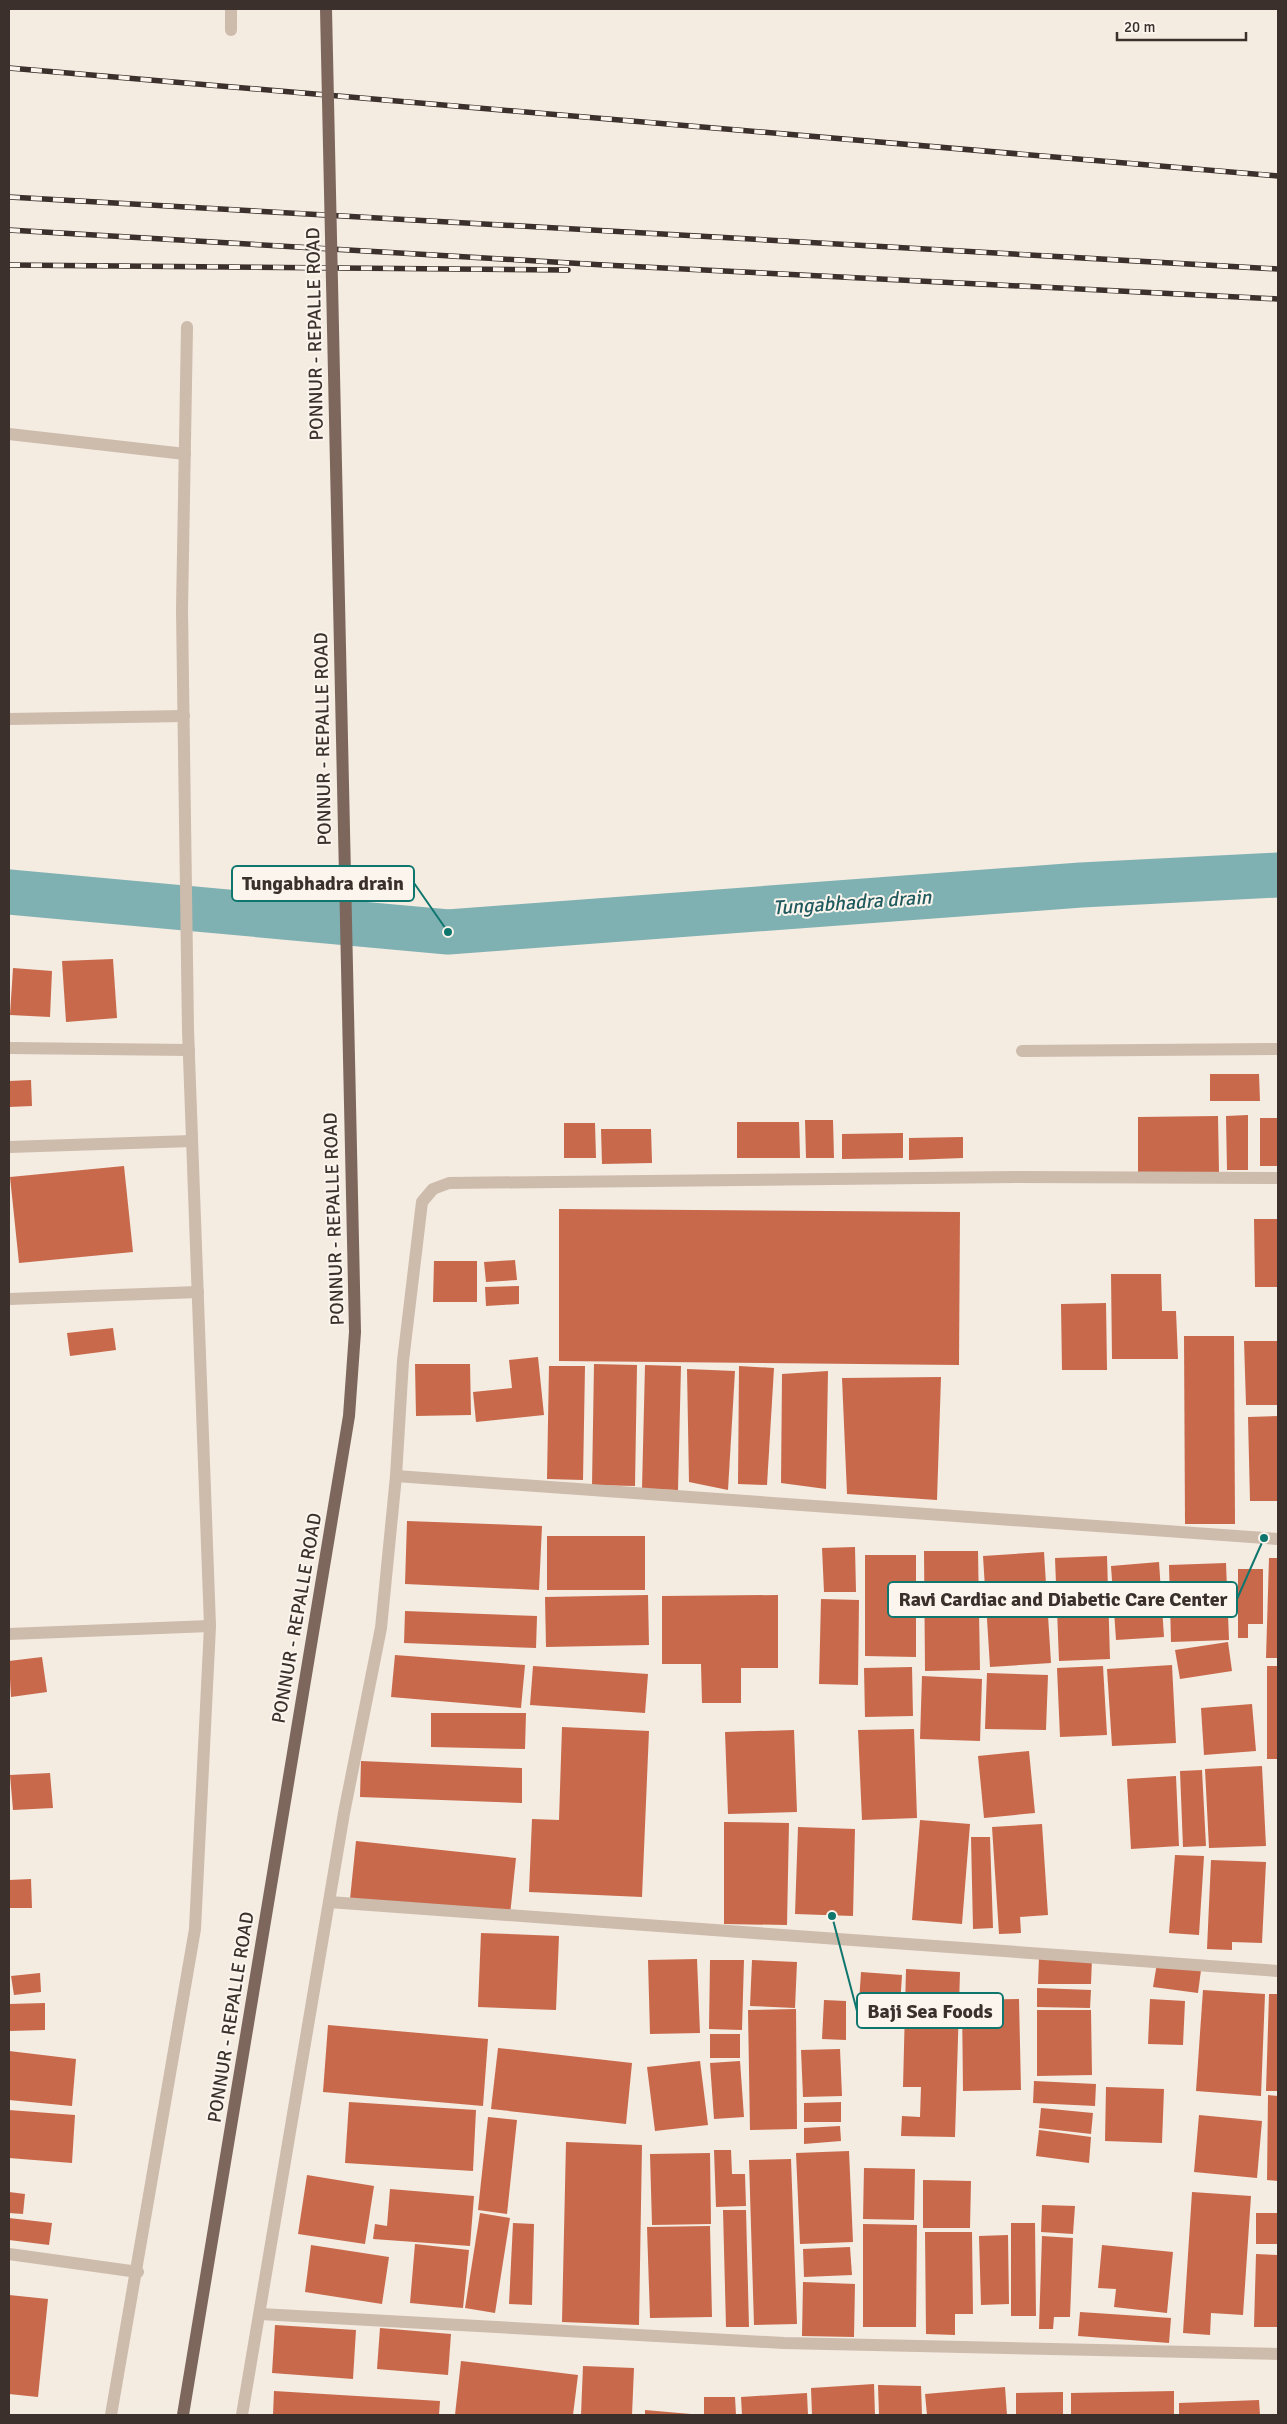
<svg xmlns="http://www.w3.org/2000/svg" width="1287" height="2424" font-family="Signika,sans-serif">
  <rect width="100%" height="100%" fill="#f4ebe1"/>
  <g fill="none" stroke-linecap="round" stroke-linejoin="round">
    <path stroke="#7fb0b2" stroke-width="45" d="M9,892L448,932L1081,885L1278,875"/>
  </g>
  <g fill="#c8694b">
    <path d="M113,959L117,1018L66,1022L62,961Z"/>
    <path d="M13,968L52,971L50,1017L10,1015Z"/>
    <path d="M1210,1074H1259L1260,1101H1210Z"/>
    <path d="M31,1080L32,1106L9,1107V1081Z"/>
    <path d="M1248,1115V1170H1227L1226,1116Z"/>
    <path d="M1218,1116L1219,1172L1138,1173V1117Z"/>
    <rect x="1260" y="1118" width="18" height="48"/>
    <path d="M805,1120H833L834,1158H806Z"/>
    <path d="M737,1122H799L800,1158H737Z"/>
    <path d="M564,1123H595L596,1158H564Z"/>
    <path d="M601,1129H651L652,1163L602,1164Z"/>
    <path d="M903,1133V1158L842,1159V1134Z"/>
    <path d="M963,1137V1158L909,1160V1138Z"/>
    <path d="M124,1166L133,1252L19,1263L10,1177Z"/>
    <path d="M559,1209L960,1212L959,1365L559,1361Z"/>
    <path d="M1254,1219H1278V1287H1255Z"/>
    <path d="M515,1260L517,1280L486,1282L484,1262Z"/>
    <path d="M434,1261H477V1302H433Z"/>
    <path d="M1111,1274H1161L1162,1311H1176L1178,1359H1112Z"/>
    <path d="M519,1286V1304L486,1306L485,1287Z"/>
    <path d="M1106,1303L1107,1370H1062L1061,1304Z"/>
    <path d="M113,1328L116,1350L70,1356L67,1333Z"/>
    <path d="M1184,1336H1234L1235,1524H1185Z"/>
    <path d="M1244,1341H1278V1405H1246Z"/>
    <path d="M538,1357L544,1415L476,1422L473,1392L512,1388L509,1360Z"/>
    <path d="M415,1364H470L471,1415L416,1416Z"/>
    <path d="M594,1364L637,1365L635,1486L592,1485Z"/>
    <path d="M645,1365L681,1366L678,1490L642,1489Z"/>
    <path d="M549,1366H585L583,1480L547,1479Z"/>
    <path d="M739,1366L774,1368L767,1485L738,1484Z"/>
    <path d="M687,1369L735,1371L728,1490L689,1482Z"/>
    <path d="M828,1371L826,1489L781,1483L782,1374Z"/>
    <path d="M941,1377L937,1500L847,1494L842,1378Z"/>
    <path d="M1278,1416V1501H1250L1248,1417Z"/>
    <path d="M407,1521L542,1526L539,1590L405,1584Z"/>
    <rect x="547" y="1536" width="98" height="54"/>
    <path d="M855,1547L856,1592H824L822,1548Z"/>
    <path d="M924,1551H978L980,1670L925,1671Z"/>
    <path d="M1044,1552L1051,1663L990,1667L983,1556Z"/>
    <path d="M865,1555H916V1657L865,1656Z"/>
    <path d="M1107,1556L1110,1659L1059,1661L1055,1558Z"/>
    <path d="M1269,1558H1278V1658H1266Z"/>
    <path d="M1159,1562L1164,1637L1116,1640L1111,1566Z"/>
    <path d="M1226,1563L1229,1640L1171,1642L1169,1565Z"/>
    <path d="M1238,1569H1263V1624H1248V1638H1238Z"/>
    <path d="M648,1595L649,1645L546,1647L545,1597Z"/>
    <path d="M778,1595V1668H741V1703H702L701,1664H662V1596Z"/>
    <path d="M821,1599L859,1600L858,1685L819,1684Z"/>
    <path d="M405,1611L537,1616L536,1648L404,1643Z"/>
    <path d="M1228,1642L1232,1671L1180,1679L1175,1650Z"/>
    <path d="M395,1655L525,1665L521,1708L391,1697Z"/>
    <path d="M42,1657L47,1692L11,1697L9,1661Z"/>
    <path d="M1172,1665L1176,1743L1112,1746L1107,1669Z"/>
    <path d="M533,1666L648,1674L645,1713L530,1705Z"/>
    <path d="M1103,1666L1107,1735L1060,1737L1057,1668Z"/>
    <rect x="1267" y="1666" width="11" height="93"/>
    <path d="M912,1667L913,1716L865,1717L864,1668Z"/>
    <path d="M987,1673L1048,1675L1046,1730L985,1729Z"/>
    <path d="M922,1676L982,1679L980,1741L920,1739Z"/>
    <path d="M1252,1704L1256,1751L1204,1755L1201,1708Z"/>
    <path d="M431,1713H526L525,1749L431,1747Z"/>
    <path d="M562,1727L649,1731L642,1897L529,1892L532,1819L559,1820Z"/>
    <path d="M914,1729L917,1818L862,1820L858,1730Z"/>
    <path d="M794,1730L797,1812L728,1814L725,1732Z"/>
    <path d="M1029,1751L1035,1813L984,1818L978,1756Z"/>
    <path d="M361,1761L522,1768V1803L360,1797Z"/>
    <path d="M1262,1766L1266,1846L1209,1848L1205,1769Z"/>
    <path d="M1202,1770L1206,1846L1183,1847L1180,1771Z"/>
    <path d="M50,1773L53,1808L13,1810L10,1775Z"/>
    <path d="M1176,1776L1179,1846L1131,1849L1127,1779Z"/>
    <path d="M920,1820L970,1824L962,1924L912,1920Z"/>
    <path d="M724,1822L789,1823L787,1925L724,1924Z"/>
    <path d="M1042,1824L1048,1915L1020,1917L1021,1933L999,1934L992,1827Z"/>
    <path d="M798,1827L855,1829L853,1916L795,1914Z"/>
    <path d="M971,1837H990L993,1928L973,1929Z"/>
    <path d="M356,1841L516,1858L510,1915L350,1899Z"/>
    <path d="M1175,1855L1204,1856L1199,1935L1169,1933Z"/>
    <path d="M1211,1860L1266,1862L1262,1943L1232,1942V1950L1207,1949Z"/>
    <path d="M31,1879L32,1908H9V1880Z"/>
    <path d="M481,1933L559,1936L556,2010L478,2007Z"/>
    <path d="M1039,1957L1092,1958L1091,1984H1038Z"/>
    <path d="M697,1959L700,2033L650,2034L648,1960Z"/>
    <path d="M710,1960H744L742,2030L709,2029Z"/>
    <path d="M752,1960L797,1962L795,2008L750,2006Z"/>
    <path d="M1157,1963L1201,1970L1198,1993L1153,1987Z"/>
    <path d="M906,1969L960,1972L955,2137L901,2136L902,2116L920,2117L921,2087H903Z"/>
    <path d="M861,1972L902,1975L899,2021L858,2018Z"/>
    <path d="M40,1973L41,1992L14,1995L11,1976Z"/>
    <path d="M1037,1988L1091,1990L1090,2008L1037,2007Z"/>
    <path d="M1203,1990L1265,1994L1261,2096L1196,2091Z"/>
    <path d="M1269,1994H1278V2091H1266Z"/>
    <path d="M1019,1999L1021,2090L963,2091L962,2000Z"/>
    <path d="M1150,1999L1185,2001L1183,2045L1148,2044Z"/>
    <path d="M824,2000L846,2001V2040L822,2039Z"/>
    <path d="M45,2003V2030L9,2031V2004Z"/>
    <path d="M796,2009L797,2129L750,2130L748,2010Z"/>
    <path d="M1037,2010H1091L1092,2075L1037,2076Z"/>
    <path d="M328,2025L488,2039L483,2106L323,2092Z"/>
    <rect x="710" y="2034" width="30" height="24"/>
    <path d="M498,2048L632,2063L626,2124L491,2109Z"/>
    <path d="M840,2049L842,2096L803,2097L801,2050Z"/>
    <path d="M9,2051L76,2059L72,2106L9,2100Z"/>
    <path d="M700,2061L708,2125L655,2131L647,2067Z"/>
    <path d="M740,2061L744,2117L714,2119L710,2063Z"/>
    <path d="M1034,2081L1096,2084L1095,2106L1033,2103Z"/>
    <path d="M1106,2087L1164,2089L1162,2143L1105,2141Z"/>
    <path d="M1268,2095L1278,2096V2181L1267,2180Z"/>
    <path d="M349,2102L476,2110L473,2171L345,2163Z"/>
    <path d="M841,2102V2122H804V2103Z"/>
    <path d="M1041,2108L1093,2113L1091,2134L1039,2128Z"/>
    <path d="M9,2110L75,2115L72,2163L9,2158Z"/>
    <path d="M1199,2115L1262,2121L1257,2178L1194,2172Z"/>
    <path d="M488,2117L517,2120L507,2214L478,2210Z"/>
    <path d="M840,2126L841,2141L804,2144V2128Z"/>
    <path d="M1039,2130L1091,2137L1089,2163L1036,2156Z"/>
    <path d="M566,2142L642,2145L639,2325L562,2322Z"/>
    <path d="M714,2150H731L732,2174H745L746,2206L716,2207Z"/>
    <path d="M849,2151L853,2242L800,2244L796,2153Z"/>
    <path d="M710,2153L711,2224L652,2225L650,2154Z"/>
    <path d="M791,2159L797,2324L754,2325L749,2160Z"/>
    <path d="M864,2168L915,2169L914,2220L863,2219Z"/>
    <path d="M307,2175L374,2186L365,2244L298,2234Z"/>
    <path d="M923,2180L971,2181L970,2228H923Z"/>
    <path d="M390,2189L474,2196L470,2246L373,2239L375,2224L387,2226Z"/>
    <path d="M9,2192L25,2194L23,2214L9,2213Z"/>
    <path d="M1192,2192L1251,2196L1243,2315L1211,2313L1210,2335L1183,2333Z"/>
    <path d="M1042,2205L1075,2206L1073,2234L1041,2232Z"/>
    <path d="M723,2210H746L749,2327H726Z"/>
    <path d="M480,2213L510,2218L495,2313L465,2308Z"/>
    <rect x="1256" y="2213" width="22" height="31"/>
    <path d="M9,2218L52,2223L49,2245L9,2240Z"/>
    <path d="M513,2223L534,2224L532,2305L509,2304Z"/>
    <path d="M1011,2223H1035L1036,2316H1011Z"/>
    <path d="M863,2224L917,2225L916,2327H863Z"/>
    <path d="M710,2226L712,2317L650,2318L647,2227Z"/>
    <path d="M925,2232H972L973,2314H955V2335L926,2334Z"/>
    <path d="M1008,2235L1009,2304L981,2305L979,2236Z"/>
    <path d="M1042,2236L1073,2238L1070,2317H1054L1053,2329H1039Z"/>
    <path d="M415,2244L469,2250L463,2308L410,2303Z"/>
    <path d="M311,2245L389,2257L382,2304L305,2292Z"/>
    <path d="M1102,2245L1173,2252L1167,2313L1114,2307L1116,2289L1098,2288Z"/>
    <path d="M850,2247L852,2275L804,2277L803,2249Z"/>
    <path d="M1256,2254L1278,2255V2327H1254Z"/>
    <path d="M803,2282L855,2284L854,2337L802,2336Z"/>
    <path d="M9,2295L48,2299L38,2397L9,2394Z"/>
    <path d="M1080,2312L1171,2318L1169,2343L1078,2336Z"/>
    <path d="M275,2325L356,2330L353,2379L272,2373Z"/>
    <path d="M380,2328L451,2334L448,2375L377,2369Z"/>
    <path d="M461,2361L578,2375L573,2415H455Z"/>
    <path d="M583,2366L634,2368L632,2415H581Z"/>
    <path d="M874,2384L875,2415H812L811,2388Z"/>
    <path d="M878,2385L921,2386L922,2415H879Z"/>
    <path d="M1005,2387L1007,2415H927L925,2394Z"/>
    <path d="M274,2391L440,2401L439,2415H273Z"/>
    <path d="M1174,2391V2415H1071V2393Z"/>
    <path d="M1063,2392V2415H1016V2393Z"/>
    <path d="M807,2393L808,2415H742L741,2397Z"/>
    <path d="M704,2397H735L736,2415H704Z"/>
    <path d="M1259,2400L1260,2415H1179V2403Z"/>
    <path d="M645,2410L691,2414V2415H645Z"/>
  </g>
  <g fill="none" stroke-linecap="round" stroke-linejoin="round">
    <g stroke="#cdbbac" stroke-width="12">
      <path d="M231,30V9"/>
      <path d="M9,434L185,454"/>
      <path d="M9,719L184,716"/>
      <path d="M9,1048L189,1050"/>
      <path d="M1022,1051L1278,1049"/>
      <path d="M9,1147L192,1141"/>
      <path d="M9,1299L198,1292"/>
      <path d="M396,1476L1278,1539"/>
      <path d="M9,1634L210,1626"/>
      <path d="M329,1902L1278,1971"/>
      <path d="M9,2254L138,2272"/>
      <path d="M260,2314L784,2343L1278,2354"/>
      <path d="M111,2415L195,1929L210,1626L188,1030L182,610L187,327"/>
      <path d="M242,2415L344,1813L381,1628L396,1476L403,1361L422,1202L433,1189L449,1183L1016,1177L1278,1178"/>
    </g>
    <g stroke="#3b302b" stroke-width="5.5">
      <g id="rail">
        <path d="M9,68L1278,176"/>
        <path d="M9,197L1278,269"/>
        <path d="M9,230L604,265L1278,299"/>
        <path d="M9,265L568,270"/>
      </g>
    </g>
    <use href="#rail" stroke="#fbf5ee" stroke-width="4" stroke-dasharray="11" stroke-linecap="butt"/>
    <path stroke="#7d675c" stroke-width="12" d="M183,2415L349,1416L355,1332L326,9"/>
  </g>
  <g text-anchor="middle" stroke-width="4" stroke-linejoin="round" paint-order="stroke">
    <g font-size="19" fill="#3b302b" stroke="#fbf5ee">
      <text transform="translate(314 334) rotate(-91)" y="7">PONNUR - REPALLE ROAD</text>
      <text transform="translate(322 739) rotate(-91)" y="7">PONNUR - REPALLE ROAD</text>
      <text transform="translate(333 1219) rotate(-92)" y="7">PONNUR - REPALLE ROAD</text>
      <text transform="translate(296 1618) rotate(-80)" y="7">PONNUR - REPALLE ROAD</text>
      <text transform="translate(230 2017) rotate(-81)" y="7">PONNUR - REPALLE ROAD</text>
    </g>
    <g font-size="20" font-style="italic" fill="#1f5a5e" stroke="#fbf5ee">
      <text transform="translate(852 902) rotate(-4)" y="7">Tungabhadra drain</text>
    </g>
  </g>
  <path fill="none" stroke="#0f766e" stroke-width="2" d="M448 932L414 883M1264 1538L1237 1599M832 1916L857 2011"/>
  <g fill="#0f766e" stroke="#fbf5ee" stroke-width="2">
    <circle cx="448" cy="932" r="5"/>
    <circle cx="1264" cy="1538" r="5"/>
    <circle cx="832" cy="1916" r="5"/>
  </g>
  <g fill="#fbf5ee" stroke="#0f766e" stroke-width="2">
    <rect x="232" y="866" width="182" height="35" rx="5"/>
    <rect x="888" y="1582" width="349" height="35" rx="5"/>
    <rect x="857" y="1993" width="146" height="35" rx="5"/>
  </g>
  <g font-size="20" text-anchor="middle" font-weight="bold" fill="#3b302b">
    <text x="323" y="890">Tungabhadra drain</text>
    <text x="1063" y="1606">Ravi Cardiac and Diabetic Care Center</text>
    <text x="930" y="2018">Baji Sea Foods</text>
  </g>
  <rect width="1287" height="2424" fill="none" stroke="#3b302b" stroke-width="20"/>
  <path d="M1117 32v8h129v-8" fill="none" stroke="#3b302b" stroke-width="2.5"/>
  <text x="1124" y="32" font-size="15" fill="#3b302b" stroke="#fbf5ee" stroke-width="4" paint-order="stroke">20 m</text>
</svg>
